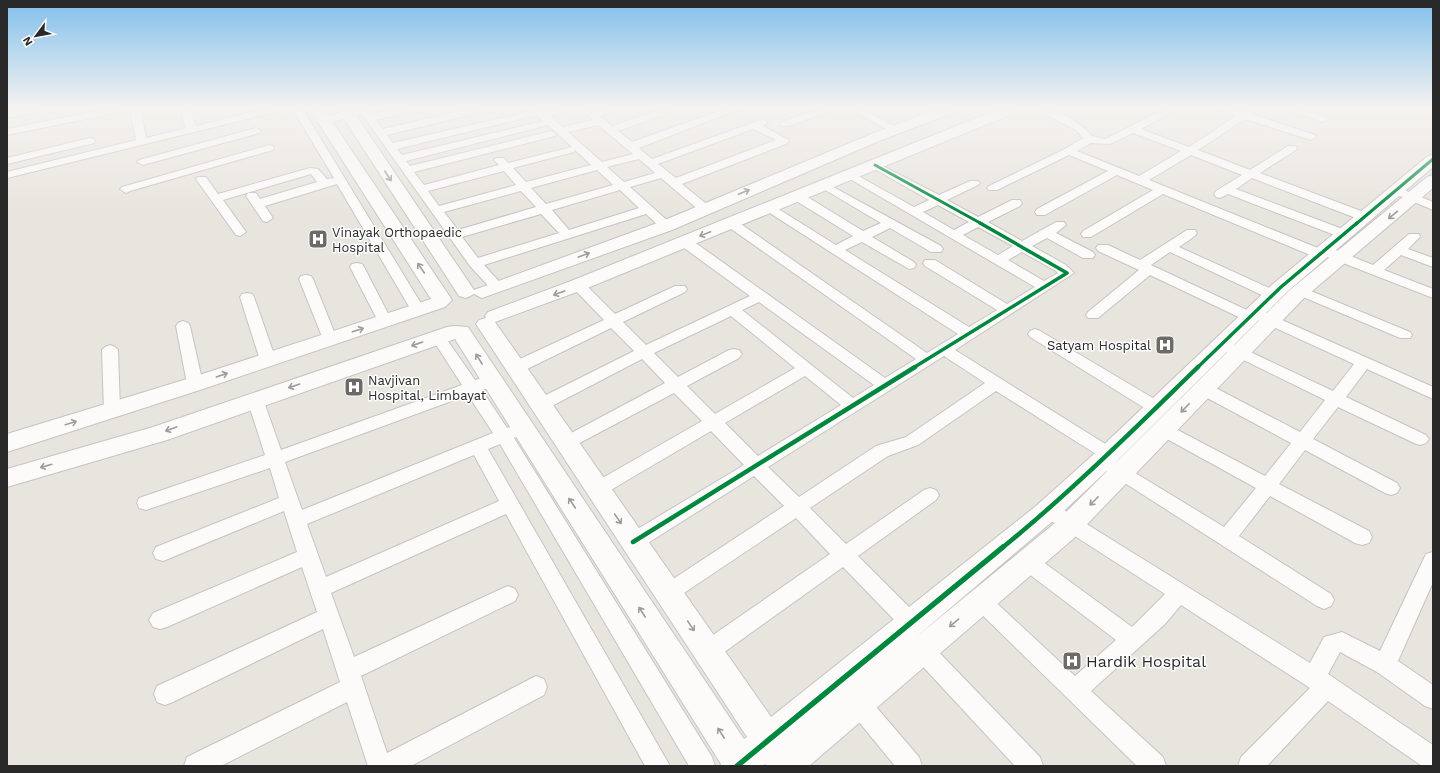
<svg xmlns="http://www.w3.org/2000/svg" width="1440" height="773" font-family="'Work Sans',sans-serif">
  <rect width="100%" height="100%" fill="#e8e5de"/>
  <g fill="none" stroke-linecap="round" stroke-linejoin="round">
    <g stroke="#c5c4c4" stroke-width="2">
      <g id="street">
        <path d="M27,108H49L44,111L7,118V112Z"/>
        <path d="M111,108H140L146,138L186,128L180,108H190L196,126L267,108H285L284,110L7,178V172L136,140L130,110L7,135V129Z"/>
        <path d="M292,108H302L425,310L423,313H413L411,310L337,184L265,206L273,218L267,222L263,221L246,196L248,193H256L260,199L317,182L311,174L223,200L246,232L240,236L236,235L196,179L198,177H206L218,194L310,168L318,169L327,179L334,178Z"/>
        <path d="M357,108H367L372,114L399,108H418L417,110L376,120L383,129L472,108H491L490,110L387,135L393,143L532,111L530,108H541L545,111L556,108H573L550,116L563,127L593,120L580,108H591L595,111L603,108H619L600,116L612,126L666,108H682L618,131L632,142L727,108H742L639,148L652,159L763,119L768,122L763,126L789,140L786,144L682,184L709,206L711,209L709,212H701L661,178L630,187L670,223L672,226L670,229H662L646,214L484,265L504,287L502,290H492L470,266L362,114L324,124L319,121L320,119ZM537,115L543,121L402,155L397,149ZM548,125L572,147L508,163L504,158H496L494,160L499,165L424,185L414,172L555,136L556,134L551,131L410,166L406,161ZM598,125L633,154L602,162L568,132ZM753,129L776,140L676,178L658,164ZM575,150L591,165L526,182L513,168L574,152ZM639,159L655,173L624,182L607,167ZM597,170L613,185L546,204L531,188ZM504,171L516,185L439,206L428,191ZM620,190L639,208L569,230L552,210ZM521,191L536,207L458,230L444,212ZM541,214L559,233L478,258L462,237Z"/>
        <path d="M822,108H838L789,126H781L780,124L781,122Z"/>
        <path d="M848,108H861L901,130L896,133L892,132Z"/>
        <path d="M1033,108C1055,108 1079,120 1092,136L1105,139L1167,108H1180L1141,129L1189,147L1236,116L1218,108H1234L1243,111L1247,108H1259L1252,114L1315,135L1316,137L1311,140L1245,119L1198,150L1250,170L1288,146H1296L1297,148L1296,150L1260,173L1369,214L1371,217L1369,220H1361L1252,178L1236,189L1348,231L1350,234L1348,237H1340L1228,194L1220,198L1216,197L1214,194L1216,191L1242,175L1191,155L1149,180L1323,250L1328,248L1333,249L1373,265L1409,234H1419L1420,237L1408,249L1433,258V267L1401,255L1384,270L1433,289V298L1325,256L1320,258L1315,257L1163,194L1091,237H1083L1081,234L1083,231L1153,190L1117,175L1045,215H1037L1035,212L1037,209L1108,171L1069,155L997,190H989L987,188L989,186L1065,149L1083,138L1076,130ZM1133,133L1181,151L1139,176L1077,151L1091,143L1110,144Z"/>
        <path d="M1283,108H1299L1327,117L1328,119L1323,122Z"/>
        <path d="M256,128L261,131L260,133L143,165L137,162L139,160Z"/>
        <path d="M90,138L94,139L95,141L94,143L7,164V158Z"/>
        <path d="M269,145L273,146L274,148L273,150L130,191L126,193L120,189L122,187Z"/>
        <path d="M875,162L939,195L970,181H978L980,183L978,185L947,200L978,217L1012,200H1020L1022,203L1020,206L988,222L1022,241L1056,222H1064L1066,225L1056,233L1093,252L1095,255L1093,258H1083L1047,238L1032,246L1066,265L1074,273L955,350L1115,450L1118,455L1114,460L1224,527L1256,488L1158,434L1156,430L1158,426L1164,424L1170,426L1265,476L1291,443L1198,393L1196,389L1198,385L1204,384L1210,385L1300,432L1325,400L1217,347L1214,344L1217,341L1222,339L1227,341L1333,391L1354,364L1256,319L1250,321L1245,320L1150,275L1098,318H1088L1086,315L1088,312L1139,270L1098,251L1096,248L1098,245H1108L1140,260L1187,230H1195L1197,233L1195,236L1179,247L1278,292L1280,295L1278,298H1268L1170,252L1151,265L1253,313L1259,311L1264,312L1433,387V399L1367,369L1346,397L1426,435L1429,439L1426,443L1420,445L1414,443L1338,407L1313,439L1397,483L1400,488L1397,493L1391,495L1385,493L1305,450L1279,484L1369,531L1372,537L1369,543L1362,545L1355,543L1270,496L1239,536L1331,594L1334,600L1331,606L1324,609L1317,606L1106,471L1103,466L1107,461L996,391L918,445L888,456L810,508L846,544L924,490L930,488L936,490L939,495L936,500L858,556L918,616L922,623L918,630L911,632L904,630L843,567L716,658L708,661L700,658L697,651L700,644L830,554L796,518L675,599L668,602L661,599L658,593L661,587L784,506L754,476L640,548L633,550L626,548L623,542L626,536L744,465L711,431L604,494L598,496L592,494L589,489L592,484L702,421L674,393L572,447L566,449L560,447L557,443L560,439L665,383L642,359L546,409L540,411L534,409L532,405L534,401L634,351L611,328L521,372L515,373L509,372L507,368L509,364L604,320L573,288L571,285L573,282H583L615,314L675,286H685L687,289L685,292L623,322L646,345L750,296L680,245L679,242L680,239H690L885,378L916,359L727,226L725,223L731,219L735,220L927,353L958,334L762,208L768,204L772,205L836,245L853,236L793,199L791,196L793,193H801L863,231L881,223L820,187L818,185L824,182L941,246L943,249L941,252H931L890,228L872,237L914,262L916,265L914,268L909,269L862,242L845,250L969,327L997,310L925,266L923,263L925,260H935L1007,304L1035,287L843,175L845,173H853L914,207L929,200L871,167L869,165ZM938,205L969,222L954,230L923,212ZM978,227L1013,246L998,255L963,235ZM1022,252L1056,271L1058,273L1044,281L1008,260ZM759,302L874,385L853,398L742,310ZM731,316L795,368L715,414L687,386L739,358L742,354L739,350L734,349L729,350L678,377L654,353ZM944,356L985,383L906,437L876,446L799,497L768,467ZM805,376L841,405L758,456L725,423Z"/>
        <path d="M1397,187L1433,202V210L1393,193L1391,191L1393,189Z"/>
        <path d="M357,263L362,264L364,267L392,321L390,324H380L378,321L350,267L352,264Z"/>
        <path d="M306,275L311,276L313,279L337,339L335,342H325L323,339L299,279L301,276Z"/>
        <path d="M1301,287L1410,332L1412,335L1410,338H1400L1296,294L1294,291L1296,288Z"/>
        <path d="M247,293L252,294L254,297L276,360L273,364L268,365L263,364L260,360L240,297L242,294Z"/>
        <path d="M183,321L188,323L190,326L203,384L201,388L195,389L189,388L187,384L176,326L178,323Z"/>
        <path d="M1035,329L1040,331L1163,404L1165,408L1163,412L1157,414L1151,412L1030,337L1028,334L1030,331Z"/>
        <path d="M438,332L443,334L475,380L492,375L498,376L500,380L498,384L482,390L507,428L513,426L519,428L521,432L519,436L514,438L712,757L715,766H689L500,444L488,449L670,766H645L506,514L331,593L354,657L501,589L508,586L515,589L518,595L515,601L361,676L387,753L536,676L544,679L547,687L544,695L411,766H368L347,702L221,766H184L187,757L340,682L323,629L173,702L165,705L157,702L154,694L157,686L317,612L302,567L167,627L160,629L153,627L149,620L153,613L297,552L284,511L163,561L156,559L153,553L156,547L279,498L270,468L146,510L139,508L137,503L139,498L265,455L247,399L249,395L255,393L261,395L263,399L281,450L462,385L431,337L433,334ZM468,395L493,433L302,510L285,462ZM474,455L499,501L326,577L307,524Z"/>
        <path d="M110,345L115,347L118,350L120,411L118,415L112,417L106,415L104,411L102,350L105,347Z"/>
        <path d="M1049,503L1056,505L1310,663L1324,637L1342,632L1380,651L1426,554L1433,552V582L1398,661L1433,685V709L1425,706L1377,672L1340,652L1328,674L1433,745V766H1422L1328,701L1267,766H1238L1241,757L1310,688L1181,605L1165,624L1091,691L1163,757L1166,766H1137L974,607L971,601L974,595L981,592L988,595L1075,676L1116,640L1021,568L1018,562L1021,556L1028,554L1035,556L1132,627L1165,594L1042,515L1040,510L1042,505Z"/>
        <path d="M922,640L930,643L1040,757L1043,766H1015L914,657L911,650L914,643Z"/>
        <path d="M858,692L866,695L919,757L922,766H895L850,711L847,703L850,695Z"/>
      </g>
    </g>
    <g stroke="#c5c4c4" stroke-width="2">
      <g id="secondary">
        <path d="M309,108H323L452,300L445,307L203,389L7,452V434L187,379L431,299Z"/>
        <path d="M337,108H351L474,290L660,222L869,135L939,108H959L957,111L879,141L672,230L482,298L474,294L466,298L459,296Z"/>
        <path d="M1001,108H1021L1019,111L585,289L495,322L771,717L1036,506L1094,454L1274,283L1428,156L1433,154V167L1288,291L1112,466L1054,520L915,638L1055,523L1290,290L1427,177L1433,175V188L1304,298L1073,539L809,766H767L765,764L763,766H720L721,764L455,339L167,440L7,487V469L153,427L447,327L454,326L468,327L744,739L747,737L476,324L479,320L486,318L485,316L488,312L571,281Z"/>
      </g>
    </g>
    <use href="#street" fill="#fcfbfa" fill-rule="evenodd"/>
    <use href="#secondary" fill="#fcfbfa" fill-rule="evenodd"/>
    <g stroke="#fff" stroke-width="4.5">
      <g id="cycleway-far3">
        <path d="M875,165L982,224"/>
        <path d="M1356,224L1433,159"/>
      </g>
    </g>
    <g stroke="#fff" stroke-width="5.5">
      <g id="cycleway-far2">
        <path d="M913,368L1067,273L980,223"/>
        <path d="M1197,368L1281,287L1357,223"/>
      </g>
    </g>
    <g stroke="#fff" stroke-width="7">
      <g id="cycleway-far1">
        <path d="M633,542L915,367"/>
        <path d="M1002,548C1071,492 1134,429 1198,367"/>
      </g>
    </g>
    <g stroke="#fff" stroke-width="8">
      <path id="cycleway" d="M737,766L1003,547"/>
    </g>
    <use href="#cycleway-far3" stroke="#00873e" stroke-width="3"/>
    <use href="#cycleway-far2" stroke="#00873e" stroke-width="3.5"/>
    <use href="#cycleway-far1" stroke="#00873e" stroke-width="4.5"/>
    <use href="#cycleway" stroke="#00873e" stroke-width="5.5"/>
  </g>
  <defs><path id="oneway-shaft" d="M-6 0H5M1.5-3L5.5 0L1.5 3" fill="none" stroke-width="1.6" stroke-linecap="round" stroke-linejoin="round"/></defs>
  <g stroke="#9d9c9c">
    <use href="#oneway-shaft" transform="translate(388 176) rotate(57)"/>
    <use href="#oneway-shaft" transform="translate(744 192) rotate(-23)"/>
    <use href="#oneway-shaft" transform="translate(1393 215) rotate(140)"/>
    <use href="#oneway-shaft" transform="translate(705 234) rotate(158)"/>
    <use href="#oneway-shaft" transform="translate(584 255) rotate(-20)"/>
    <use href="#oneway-shaft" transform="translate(421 268) rotate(-124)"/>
    <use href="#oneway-shaft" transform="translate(559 293) rotate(160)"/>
    <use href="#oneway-shaft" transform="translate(358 330) rotate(-18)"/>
    <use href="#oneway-shaft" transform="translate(417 344) rotate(161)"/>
    <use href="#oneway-shaft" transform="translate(479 359) rotate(-122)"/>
    <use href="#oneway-shaft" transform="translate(222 375) rotate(-19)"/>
    <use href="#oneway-shaft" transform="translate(294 386) rotate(161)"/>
    <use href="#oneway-shaft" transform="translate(1185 408) rotate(134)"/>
    <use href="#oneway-shaft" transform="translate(71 423) rotate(-17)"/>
    <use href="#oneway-shaft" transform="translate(171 429) rotate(160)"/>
    <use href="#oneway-shaft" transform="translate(46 466) rotate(164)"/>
    <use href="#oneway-shaft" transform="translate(1094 501) rotate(135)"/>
    <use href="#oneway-shaft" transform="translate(572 503) rotate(-123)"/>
    <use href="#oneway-shaft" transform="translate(618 519) rotate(56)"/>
    <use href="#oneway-shaft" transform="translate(642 612) rotate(-123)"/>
    <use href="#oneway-shaft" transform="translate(954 623) rotate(140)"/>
    <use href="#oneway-shaft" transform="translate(691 626) rotate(56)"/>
    <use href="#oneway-shaft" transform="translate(721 733) rotate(-123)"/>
  </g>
  <linearGradient id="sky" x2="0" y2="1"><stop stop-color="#82bfec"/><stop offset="0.5" stop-color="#f5f3f0"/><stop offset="1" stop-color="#f5f3f0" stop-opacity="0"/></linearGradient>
  <rect width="1440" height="216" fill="url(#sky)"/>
  <defs>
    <g id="hospital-square" transform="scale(1)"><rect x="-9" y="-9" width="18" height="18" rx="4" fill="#6c6b68" stroke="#fff"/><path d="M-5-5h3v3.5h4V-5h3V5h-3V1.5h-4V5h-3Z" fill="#fff"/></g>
  </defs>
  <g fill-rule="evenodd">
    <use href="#hospital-square" x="318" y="239"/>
    <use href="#hospital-square" x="1165" y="345"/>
    <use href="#hospital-square" x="354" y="387"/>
    <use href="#hospital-square" x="1072" y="661"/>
  </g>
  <g text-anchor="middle" stroke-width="3" stroke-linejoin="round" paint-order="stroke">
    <g font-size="13" fill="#292929" stroke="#fff" text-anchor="start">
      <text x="332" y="237">Vinayak Orthopaedic<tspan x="332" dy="15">Hospital</tspan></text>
      <text x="1151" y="350" text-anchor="end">Satyam Hospital</text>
      <text x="368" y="385">Navjivan<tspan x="368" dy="15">Hospital, Limbayat</tspan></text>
    </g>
    <g font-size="16" fill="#292929" stroke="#fff" text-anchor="start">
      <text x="1086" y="667">Hardik Hospital</text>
    </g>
  </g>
  <rect width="1440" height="773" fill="none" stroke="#292929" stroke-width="16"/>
  <g transform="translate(36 36) rotate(238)" stroke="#ffffff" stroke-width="3" paint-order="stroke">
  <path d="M0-3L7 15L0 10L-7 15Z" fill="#292929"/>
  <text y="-6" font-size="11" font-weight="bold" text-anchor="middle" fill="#292929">N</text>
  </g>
</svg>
